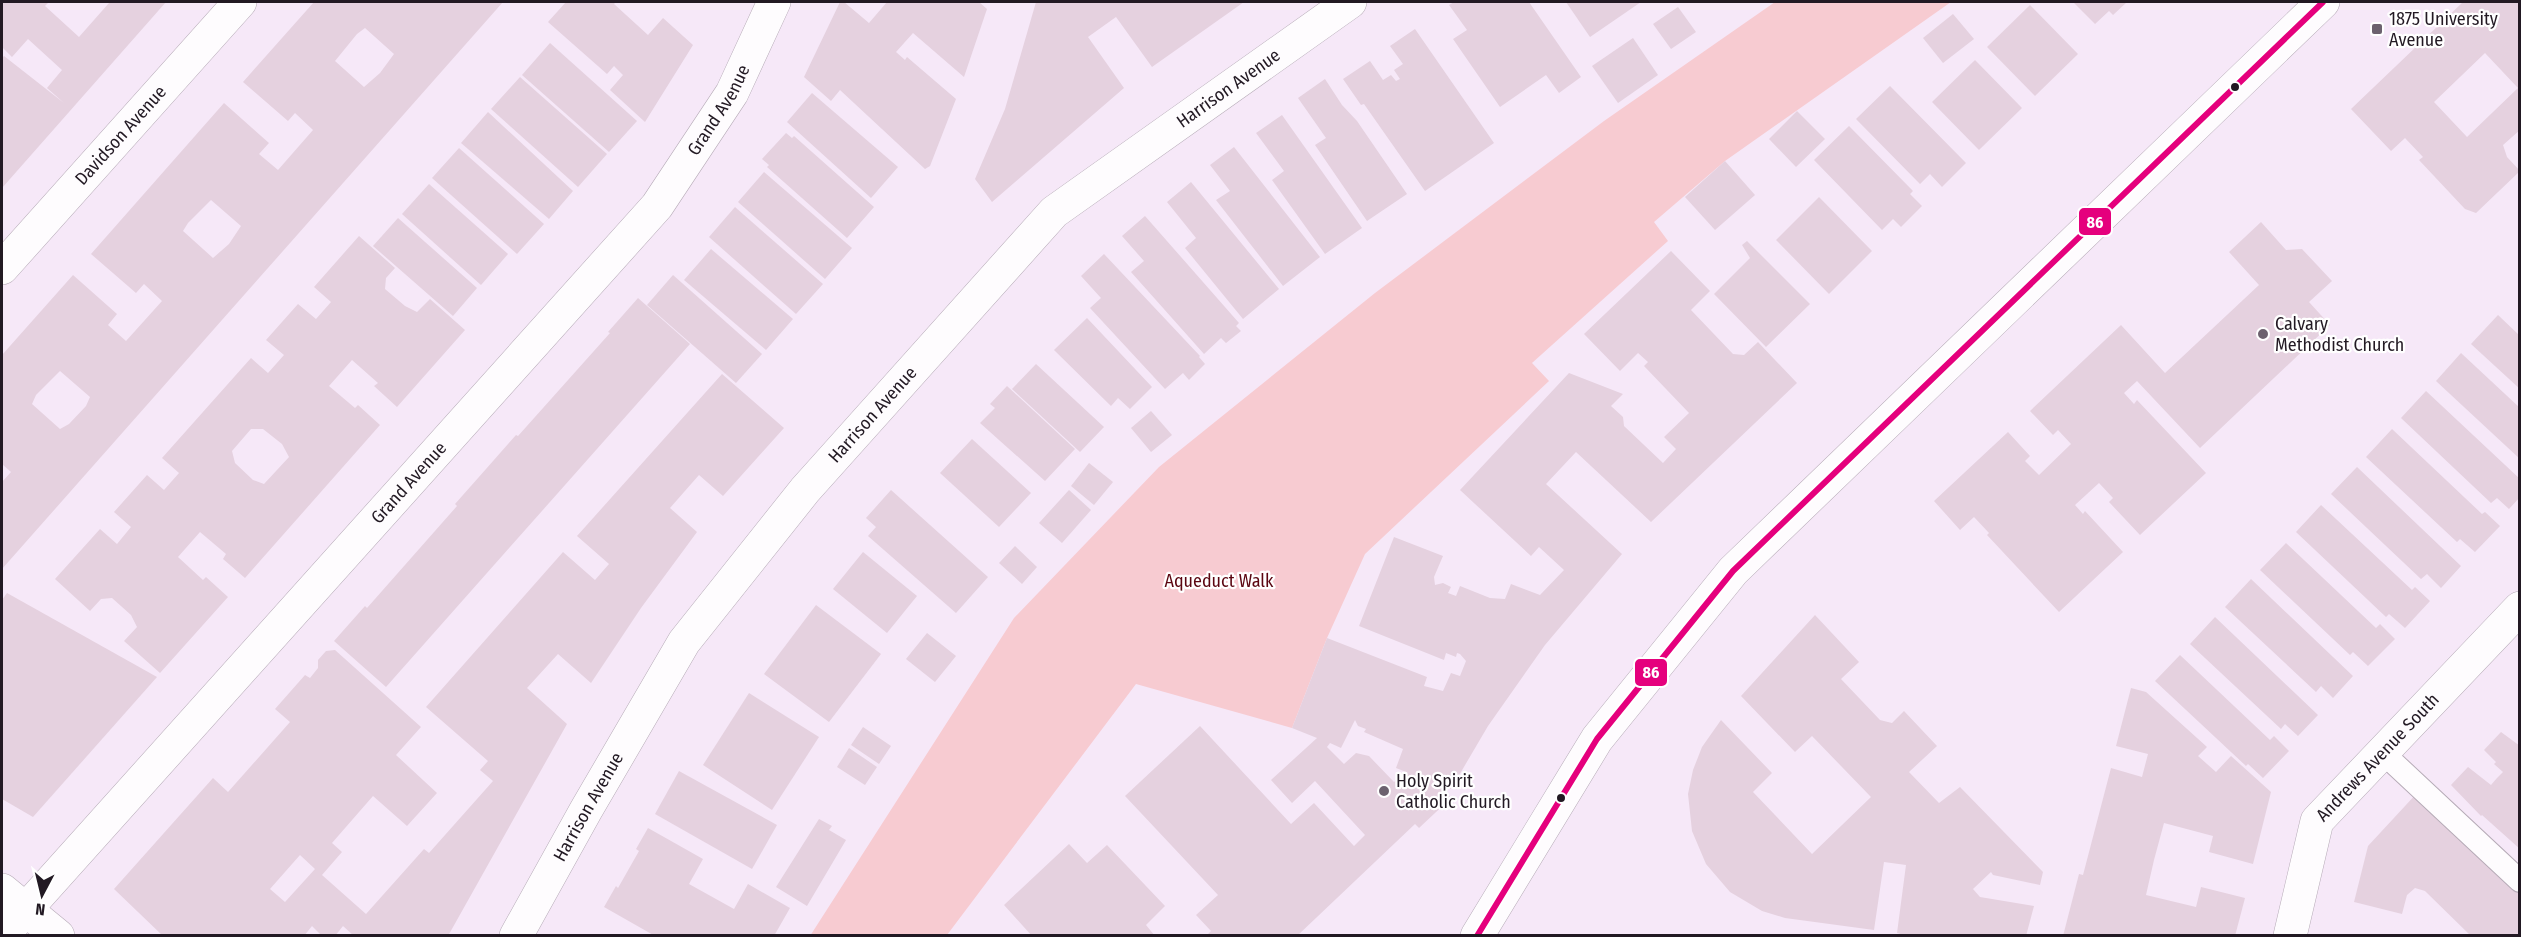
<svg xmlns="http://www.w3.org/2000/svg" width="2521" height="937" font-family="'Fira Sans Condensed',sans-serif">
  <rect width="100%" height="100%" fill="#f6e8f8"/>
  <path fill="#f7cbd1" d="M1775,2H1951L1725,161L1654,222L1668,241L1532,363L1549,381L1365,554L1327,638L1292,728L1136,684L947,935L810,936L1014,618L1159,467L1375,293L1604,121Z"/>
  <g fill="#e5d1df" fill-rule="evenodd">
    <path d="M2,2H49L45,6L79,37L109,3L107,2H166L2,188V58L4,56L64,103L47,88L62,70L28,39L12,57L2,47Z"/>
    <path d="M314,2H503L2,569V482L11,472L2,464V355L73,275L117,314L108,325L126,341L162,301L144,284L136,293L91,254L224,103L269,143L259,154L278,170L313,130L295,113L288,121L243,82ZM365,28L394,54L380,73L364,87L335,61L357,34ZM211,200L241,226L229,244L213,258L183,231L188,223ZM60,371L90,397L86,406L69,424L60,429L32,404L36,395Z"/>
    <path d="M566,2H616L614,4L648,35L663,18L693,45L645,122L610,90L623,75L614,66L607,74L548,22Z"/>
    <path d="M840,2H844L869,23L887,2H979L987,9L964,77L913,33L896,52L905,60L907,57L956,99L930,166L925,169L840,90L831,101L804,77Z"/>
    <path d="M1036,2H1244L1152,67L1116,17L1088,37L1124,88L992,202L975,179L1005,109Z"/>
    <path d="M1454,2H1529L1581,77L1559,93L1546,75L1500,107L1453,39L1467,30L1449,5Z"/>
    <path d="M1566,2H1641L1590,37Z"/>
    <path d="M2073,2H2127L2113,15L2109,11L2095,24Z"/>
    <path d="M2463,2H2520V130L2503,145L2507,157L2520,171L2476,213L2465,209L2419,160L2423,157L2405,138L2391,151L2351,109ZM2485,53L2518,88L2467,137L2434,102Z"/>
    <path d="M2030,5L2078,54L2035,96L1987,47Z"/>
    <path d="M1678,7L1696,32L1671,49L1653,24Z"/>
    <path d="M1953,14L1974,39L1943,63L1923,38Z"/>
    <path d="M1415,29L1494,143L1425,191L1364,104L1361,105L1343,79L1370,61L1383,80L1391,75L1396,81L1400,79L1394,70L1403,64L1390,46Z"/>
    <path d="M1633,38L1658,75L1618,103L1592,66Z"/>
    <path d="M550,43L637,121L609,152L522,75Z"/>
    <path d="M1975,60L2022,108L1979,150L1932,102Z"/>
    <path d="M520,77L607,154L578,187L491,109Z"/>
    <path d="M1325,79L1342,105L1357,121L1407,194L1367,221L1315,145L1326,138L1298,98Z"/>
    <path d="M1890,86L1966,163L1942,187L1930,174L1920,184L1856,119Z"/>
    <path d="M812,93L898,167L871,198L787,122Z"/>
    <path d="M1797,111L1825,139L1796,167L1769,139Z"/>
    <path d="M488,112L573,191L549,219L461,143Z"/>
    <path d="M1282,115L1362,228L1325,254L1272,180L1284,171L1256,133Z"/>
    <path d="M1849,126L1913,191L1910,194L1922,206L1901,227L1893,219L1882,230L1814,160Z"/>
    <path d="M786,133L792,138L794,136L874,207L847,238L767,167L769,165L762,159Z"/>
    <path d="M1234,147L1320,257L1283,286L1216,200L1230,191L1210,165Z"/>
    <path d="M459,148L544,224L517,254L432,178Z"/>
    <path d="M1725,161L1755,195L1715,230L1685,197Z"/>
    <path d="M764,172L852,248L825,279L738,202Z"/>
    <path d="M1191,182L1279,289L1243,319L1185,248L1196,238L1167,202Z"/>
    <path d="M429,184L508,254L481,285L402,214Z"/>
    <path d="M1819,197L1872,251L1829,294L1776,240Z"/>
    <path d="M735,207L823,284L796,314L709,237Z"/>
    <path d="M1145,216L1239,323L1236,326L1241,331L1226,343L1221,338L1204,354L1131,272L1144,261L1122,236Z"/>
    <path d="M398,218L477,288L453,316L373,246Z"/>
    <path d="M2261,222L2286,250L2302,249L2332,281L2309,302L2330,325L2200,448L2137,381L2124,393L2134,404L2137,400L2206,473L2140,535L2109,502L2113,498L2099,483L2075,505L2083,514L2085,511L2123,552L2059,612L1987,535L1989,533L1974,517L1960,530L1934,501L2008,432L2030,456L2025,461L2039,475L2071,444L2058,430L2053,435L2030,411L2121,325L2165,373L2259,285L2229,252Z"/>
    <path d="M359,236L395,268L386,278L385,289L405,306L417,312L430,299L465,330L397,407L374,386L378,383L352,360L329,386L355,408L358,405L380,425L245,578L223,559L226,554L200,532L178,557L203,580L206,577L228,597L160,673L124,641L137,627L131,615L112,598L101,599L90,611L55,579L100,529L117,544L131,527L114,512L147,475L164,490L179,473L162,458L251,358L268,373L284,355L266,340L298,304L316,319L331,302L314,287ZM251,429H263L282,444L289,457L264,484L253,480L235,463L232,451Z"/>
    <path d="M1747,241L1810,304L1766,347L1714,294L1750,258L1742,245Z"/>
    <path d="M711,249L793,319L766,350L684,280Z"/>
    <path d="M1671,251L1710,291L1691,310L1733,354L1744,355L1758,342L1797,383L1651,522L1576,452L1546,484L1622,554L1545,645L1488,726L1451,789L1438,784L1451,798L1419,828L1415,824L1297,936H1206L1211,931L1196,915L1218,895L1125,796L1200,726L1291,824L1314,803L1354,846L1365,835L1315,781L1292,803L1271,780L1317,738L1292,728L1327,638L1427,677L1424,686L1443,691L1451,673L1460,676L1466,661L1460,654L1457,653L1456,657L1446,653L1444,660L1359,626L1394,537L1443,556L1434,577L1435,585L1443,583L1451,587L1448,593L1456,596L1460,586L1490,598L1505,599L1511,584L1540,595L1564,570L1539,547L1531,556L1460,490L1569,373L1623,394L1611,406L1623,417L1624,426L1663,463L1676,449L1664,437L1689,413L1644,366L1648,362L1638,353L1620,371L1584,334ZM1355,720L1358,726L1366,729L1364,732L1403,749L1396,768L1406,772L1394,782L1369,756L1356,753L1344,764L1327,747L1330,743L1341,748Z"/>
    <path d="M1104,254L1200,356L1199,357L1205,364L1189,380L1183,373L1165,389L1090,308L1101,298L1081,276Z"/>
    <path d="M673,275L762,354L736,383L647,305Z"/>
    <path d="M638,298L690,344L386,687L334,641L365,606L367,608L457,506L455,504L486,469L516,435L518,436L610,333L608,332Z"/>
    <path d="M2498,315L2520,336V389L2471,344Z"/>
    <path d="M1087,318L1152,387L1130,409L1118,398L1111,406L1054,350Z"/>
    <path d="M2461,353L2520,408V459L2436,381Z"/>
    <path d="M1036,364L1104,427L1080,452L1012,389Z"/>
    <path d="M722,374L784,428L723,496L699,475L670,508L697,532L641,608L591,683L558,654L527,688L567,724L448,936H354L343,926L335,936H322L312,926L304,936H163L114,889L213,778L228,792L290,722L275,709L305,675L310,678L318,668V660L326,651L335,650L421,727L396,755L437,793L407,826L373,796L332,843L342,852L322,875L366,914L424,849L429,853L493,781L480,770L488,761L426,707L563,552L595,580L609,564L577,536ZM300,855L315,869L285,902L270,889Z"/>
    <path d="M1007,386L1075,449L1045,481L980,423L995,408L990,404Z"/>
    <path d="M2426,391L2520,479V497L2509,509L2497,498L2491,503L2401,418Z"/>
    <path d="M1151,411L1172,435L1151,452L1131,428Z"/>
    <path d="M2392,429L2482,514L2485,512L2500,526L2475,552L2460,539L2457,542L2366,457Z"/>
    <path d="M972,439L1031,493L999,527L940,473Z"/>
    <path d="M1089,463L1113,482L1094,505L1071,486Z"/>
    <path d="M2357,467L2461,566L2441,588L2427,574L2421,579L2331,494Z"/>
    <path d="M891,490L988,577L956,613L868,536L876,527L866,518Z"/>
    <path d="M1069,490L1091,510L1062,543L1039,523Z"/>
    <path d="M2321,505L2412,590L2415,587L2430,601L2405,628L2389,614L2386,617L2296,532Z"/>
    <path d="M2286,543L2376,628L2380,624L2395,639L2368,666L2353,652L2350,655L2260,570Z"/>
    <path d="M1015,546L1037,567L1022,584L999,563Z"/>
    <path d="M863,552L917,596L887,633L833,589Z"/>
    <path d="M2251,579L2353,676L2333,698L2321,686L2316,692L2225,607Z"/>
    <path d="M7,593L157,677L33,817L2,799V600Z"/>
    <path d="M816,605L881,654L829,722L764,674Z"/>
    <path d="M1815,615L1859,662L1841,679L1880,720L1892,723L1904,711L1937,746L1909,772L1939,803L1960,787L2043,872L2040,885L1993,875L1991,872L1973,889L1980,897L2034,906L2026,936H1908L1897,933L1906,865L1884,862L1874,930L1785,918L1762,911L1730,892L1706,864L1692,831L1688,794L1693,770L1702,747L1721,720L1772,773L1753,792L1812,854L1871,797L1812,736L1795,752L1741,696Z"/>
    <path d="M2215,617L2318,715L2298,736L2285,724L2281,729L2190,644Z"/>
    <path d="M927,633L956,656L935,682L906,659Z"/>
    <path d="M2180,655L2270,740L2274,736L2289,751L2263,778L2248,764L2246,766L2155,681Z"/>
    <path d="M2131,688L2146,692L2207,747L2198,756L2216,772L2231,756L2271,792L2253,864L2209,852L2213,836L2164,823L2154,860L2146,895L2196,907L2201,887L2245,898L2235,936H2063L2079,874L2083,875L2111,768L2142,777L2148,754L2116,746Z"/>
    <path d="M749,693L819,737L772,810L703,765Z"/>
    <path d="M863,727L891,746L879,764L851,745Z"/>
    <path d="M2501,732L2520,746V849L2482,815L2481,816L2451,785L2468,767L2491,785L2497,778L2503,772L2494,764L2496,762L2484,750Z"/>
    <path d="M849,748L877,767L865,785L837,767Z"/>
    <path d="M679,771L777,825L752,869L655,814Z"/>
    <path d="M2418,792L2482,859L2520,894V936H2471L2425,891L2415,888L2407,895L2402,914L2354,902L2368,846Z"/>
    <path d="M819,819L832,826L829,830L846,840L807,906L776,887Z"/>
    <path d="M648,828L703,859L689,884L734,909L748,884L790,908L774,936H655L604,907L616,886L618,888L639,851L636,849Z"/>
    <path d="M1069,844L1087,863L1107,845L1165,906L1146,925L1155,936H1032L1004,905Z"/>
  </g>
  <g fill="none" stroke-linecap="round" stroke-linejoin="round">
    <g stroke="#b6abb7" stroke-width="24">
      <path id="service" d="M2383,753L2520,881"/>
    </g>
    <g stroke="#b6abb7" stroke-width="34">
      <g id="minor">
        <path id="s1" d="M2,268L240,2"/>
        <path id="s2" d="M2,936L657,206L732,93L774,2"/>
        <path id="s3" d="M516,936L586,810L684,642L805,490L1054,212L1350,2"/>
        <path id="s4" d="M2290,936L2317,821L2520,608"/>
      </g>
    </g>
    <g stroke="#b6abb7" stroke-width="34">
      <g id="secondary">
        <path d="M2,890L58,936"/>
        <path d="M1477,936L1597,739L1733,571L2323,2"/>
      </g>
    </g>
    <use href="#service" stroke="#fefcfe" stroke-width="22"/>
    <use href="#minor" stroke="#fefcfe" stroke-width="33"/>
    <use href="#secondary" stroke="#fefcfe" stroke-width="33"/>
    <g stroke="#fff" stroke-width="10">
      <path id="bus-1" d="M1477,936L1597,739L1733,571L2323,2"/>
    </g>
    <use href="#bus-1" stroke="#e5007d" stroke-width="6"/>
  </g>
  <g fill="#6c616e" stroke="#fff" stroke-width="2">
    <rect x="2371" y="23" width="12" height="12" rx="3"/>
    <circle cx="2263" cy="334" r="6"/>
    <circle cx="1384" cy="791" r="6"/>
  </g>
  <g fill="#221923" stroke="#fff" stroke-width="2">
    <circle cx="2235" cy="87" r="5"/>
    <circle cx="1561" cy="798" r="5"/>
  </g>
  <g text-anchor="middle" stroke-width="4.5" stroke-linejoin="round" paint-order="stroke">
    <g font-size="18" fill="#221923" stroke="#fff" text-anchor="start">
      <text x="2389" y="25">1875 University<tspan x="2389" dy="21">Avenue</tspan></text>
      <text x="2275" y="330">Calvary<tspan x="2275" dy="21">Methodist Church</tspan></text>
      <text x="1396" y="787">Holy Spirit<tspan x="1396" dy="21">Catholic Church</tspan></text>
    </g>
    <g font-size="18" fill="#221923" stroke="#fff">
      <text dy="6" stroke="none"><textPath href="#s3" startOffset="1120">Harrison Avenue</textPath></text>
      <text dy="6" stroke="none"><textPath href="#s2" startOffset="1095">Grand Avenue</textPath></text>
      <text dy="6" stroke="none"><textPath href="#s1" startOffset="178">Davidson Avenue</textPath></text>
      <text dy="6" stroke="none"><textPath href="#s3" startOffset="634">Harrison Avenue</textPath></text>
      <text dy="6" stroke="none"><textPath href="#s2" startOffset="609">Grand Avenue</textPath></text>
      <text dy="6" stroke="none"><textPath href="#s4" startOffset="206">Andrews Avenue South</textPath></text>
      <text dy="6" stroke="none"><textPath href="#s3" startOffset="148">Harrison Avenue</textPath></text>
    </g>
    <g font-size="18" fill="#5b0611" stroke="#fff">
      <text x="1219" y="587">Aqueduct Walk</text>
    </g>
  </g>
  <g stroke="#fff" stroke-width="2">
    <rect x="2078" y="207" width="34" height="29" rx="6" fill="#e5007d"/>
    <rect x="1634" y="658" width="34" height="29" rx="6" fill="#e5007d"/>
  </g>
  <g font-size="16" text-anchor="middle" font-weight="bold" fill="#fff">
    <text x="2095" y="228">86</text>
    <text x="1651" y="678">86</text>
  </g>
  <rect width="2521" height="937" fill="none" stroke="#221923" stroke-width="6"/>
  <g transform="translate(42 895) rotate(187)" stroke="#ffffff" stroke-width="4.5" paint-order="stroke">
  <path d="M0-4.5L10 22L0 15L-10 22Z" fill="#221923"/>
  <text y="-9" font-size="16" font-weight="bold" text-anchor="middle" fill="#221923">N</text>
  </g>
</svg>
